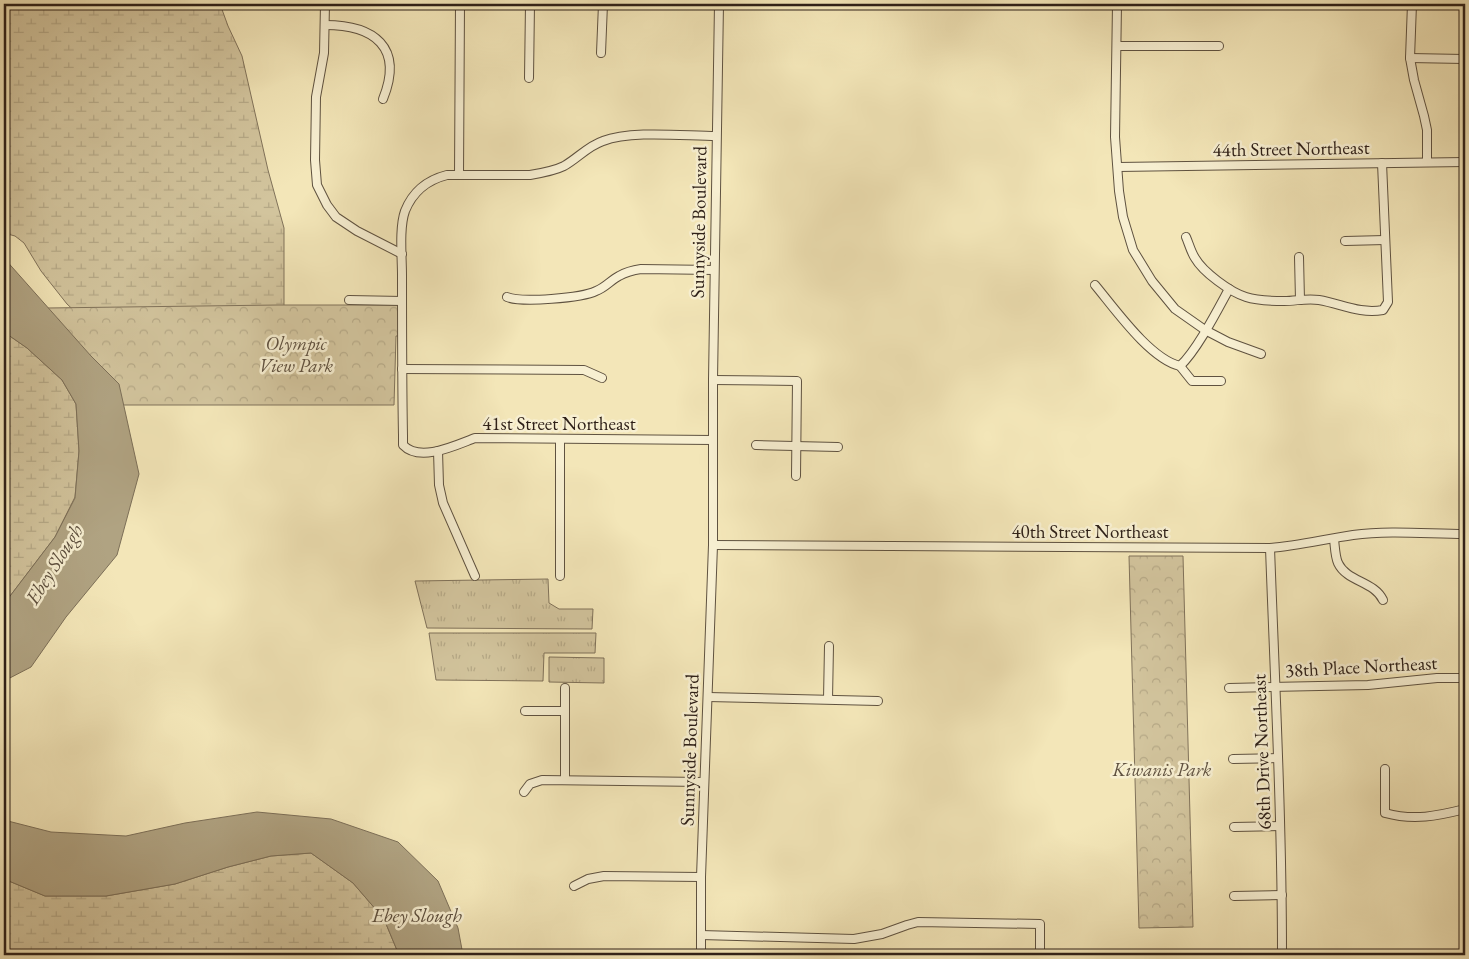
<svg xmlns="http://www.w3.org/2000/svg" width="1469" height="959" font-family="'EB Garamond',serif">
  <defs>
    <pattern id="grass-tufts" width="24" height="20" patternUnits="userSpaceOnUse" patternTransform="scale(1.25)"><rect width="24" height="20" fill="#d2c49d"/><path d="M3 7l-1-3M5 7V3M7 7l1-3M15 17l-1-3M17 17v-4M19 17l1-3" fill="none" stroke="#b5a886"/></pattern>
    <pattern id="wetland-marsh" width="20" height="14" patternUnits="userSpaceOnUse" patternTransform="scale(1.25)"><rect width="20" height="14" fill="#d2c49d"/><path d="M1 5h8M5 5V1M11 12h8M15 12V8" fill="none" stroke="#b5a886"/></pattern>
    <pattern id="park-crowns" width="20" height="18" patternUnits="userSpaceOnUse" patternTransform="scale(1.25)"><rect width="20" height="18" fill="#d2c49d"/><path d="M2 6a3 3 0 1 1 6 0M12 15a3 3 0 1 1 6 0" fill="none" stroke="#b5a886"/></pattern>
  </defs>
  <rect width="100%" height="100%" fill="#f3e6b8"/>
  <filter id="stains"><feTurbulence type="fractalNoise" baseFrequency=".004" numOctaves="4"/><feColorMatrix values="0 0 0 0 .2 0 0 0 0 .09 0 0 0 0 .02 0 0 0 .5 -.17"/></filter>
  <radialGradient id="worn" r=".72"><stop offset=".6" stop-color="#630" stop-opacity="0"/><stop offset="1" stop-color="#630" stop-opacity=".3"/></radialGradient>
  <g fill="url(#grass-tufts)" stroke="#80725a">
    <path d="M548,579L549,603L559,609H593L592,629L427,628L415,581Z"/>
    <path d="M429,633H596L595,653H544L543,681L436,680Z"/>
    <path d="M549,657L604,658V683L549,682Z"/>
  </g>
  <g fill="url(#wetland-marsh)" stroke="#80725a">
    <path d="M4,4H220L228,26L242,56L268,170L284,228V383L82,318L67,304L41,271L24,243L15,236L4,233Z"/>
    <path d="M4,332L27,348L62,380L76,404L79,451L75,497L55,537L4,604Z"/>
    <path d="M311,853L353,883L384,919L399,955H4V879L45,896H106L175,884L228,867L271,856Z"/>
  </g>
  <g fill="url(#park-crowns)" stroke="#80725a">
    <path d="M278,305H404V336H396L394,405H120L47,308Z"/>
    <path d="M1129,556H1183L1193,927L1139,928Z"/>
  </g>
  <g fill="#b0a382" stroke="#7c6f58">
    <path d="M4,258L91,356L119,384L139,474L117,555L66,617L31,667L4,681V604L55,537L75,498L79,451L76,404L62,380L27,348L4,332Z"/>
    <path d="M257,812L331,819L398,842L438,881L458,928L463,955H399L384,919L353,883L311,853L271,856L228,867L175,884L106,896H45L4,879V820L51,832L126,836L185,823Z"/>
  </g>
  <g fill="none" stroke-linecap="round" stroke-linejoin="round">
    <g stroke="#5f5240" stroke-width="10">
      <g id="minor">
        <path d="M325,4L324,53L316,97L315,160L317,185L327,205L336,217L357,231L402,254"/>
        <path d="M1117,4L1115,137L1119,191L1123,217L1133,250L1152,281L1175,309L1205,330L1228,342L1261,354"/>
        <path d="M1412,4L1410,58L1414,80L1424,116L1427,130V162"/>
        <path d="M325,25C374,25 404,47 383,99"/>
        <path d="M1117,46H1219"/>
        <path d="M601,53L603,4"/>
        <path d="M1410,58L1464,59"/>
        <path d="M529,78L530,4"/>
        <path d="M1118,167L1465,162"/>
        <path d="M459,175L460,4"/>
        <path d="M1186,237C1189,244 1191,252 1195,258C1203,272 1230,292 1246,297C1258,301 1272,301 1284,301C1296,301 1307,298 1319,300C1342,304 1359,314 1383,310L1388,302L1382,163"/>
        <path d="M1345,241L1385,240"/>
        <path d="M1299,257L1300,300"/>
        <path d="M1095,285C1115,309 1150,359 1180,366C1197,350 1217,311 1229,289"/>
        <path d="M507,297C521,303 582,298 596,291C605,288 611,280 619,276C626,272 634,270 641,269L714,270"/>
        <path d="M349,300L402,301"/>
        <path d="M1180,366L1192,381H1221"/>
        <path d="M402,369L584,370L602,378"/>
        <path d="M713,380L797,381L796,476"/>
        <path d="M713,440L475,438C456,445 420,463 403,445V436C402,382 402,329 402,275C402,257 399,228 405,211C413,191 427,180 447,175H530C542,173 554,171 564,166C578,158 588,146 603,141C631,130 685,136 716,136"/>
        <path d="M756,445L838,447"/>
        <path d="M438,451L439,485L443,503L475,576"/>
        <path d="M1334,539C1335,547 1335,556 1338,563C1347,582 1374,581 1383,600"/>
        <path d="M713,545L1270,548C1298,546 1325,539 1353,535C1390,530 1429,534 1465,534"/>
        <path d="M1270,548C1275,684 1282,820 1282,955"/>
        <path d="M560,576V439"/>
        <path d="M1229,688L1368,685L1437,678H1465"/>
        <path d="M708,697L878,701"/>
        <path d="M828,699L829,646"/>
        <path d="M525,711H565"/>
        <path d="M1233,759L1278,758"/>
        <path d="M1385,769V813C1414,821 1437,816 1465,809"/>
        <path d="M565,780V688"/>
        <path d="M524,792L530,784L542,780L704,782"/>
        <path d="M1234,827L1280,826"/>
        <path d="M574,886L588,879L604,876L701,877"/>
        <path d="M1234,896L1282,895"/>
        <path d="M701,935L854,939L882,934L907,925L918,922L1040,924V955"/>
        <path d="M701,955V877L713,545V380L719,4"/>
      </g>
    </g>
    <use href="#minor" stroke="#f7efd1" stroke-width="8"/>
  </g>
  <g text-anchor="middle" stroke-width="5" stroke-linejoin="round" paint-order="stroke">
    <g font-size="19" fill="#2e2018" stroke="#f7efd1">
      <text transform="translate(1291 148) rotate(-1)" y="7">44th Street Northeast</text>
      <text transform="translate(698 222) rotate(-89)" y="7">Sunnyside Boulevard</text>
      <text x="559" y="430">41st Street Northeast</text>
      <text x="1090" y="538">40th Street Northeast</text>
      <text transform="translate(1361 666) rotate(-3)" y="7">38th Place Northeast</text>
      <text transform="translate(689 750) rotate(-88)" y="7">Sunnyside Boulevard</text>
      <text transform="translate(1261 752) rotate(-92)" y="7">68th Drive Northeast</text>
    </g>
    <g font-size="19" font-style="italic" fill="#5f5140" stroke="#f7efd1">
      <text x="296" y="350">Olympic<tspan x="296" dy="22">View Park</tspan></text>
      <text x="1162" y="776">Kiwanis Park</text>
    </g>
    <g font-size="20" font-style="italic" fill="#5c4e3d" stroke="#f7efd1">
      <text transform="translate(54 564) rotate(-58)" y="7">Ebey Slough</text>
      <text x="417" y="922">Ebey Slough</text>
    </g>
  </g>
  <rect width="1469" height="959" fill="none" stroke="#f3e6b8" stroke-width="20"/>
  <rect x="5" y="5" width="1459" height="949" fill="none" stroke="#2e2018" stroke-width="2.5"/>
  <rect x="10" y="10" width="1449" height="939" fill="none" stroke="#2e2018"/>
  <rect width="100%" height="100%" filter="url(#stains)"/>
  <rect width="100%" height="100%" fill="url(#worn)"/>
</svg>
